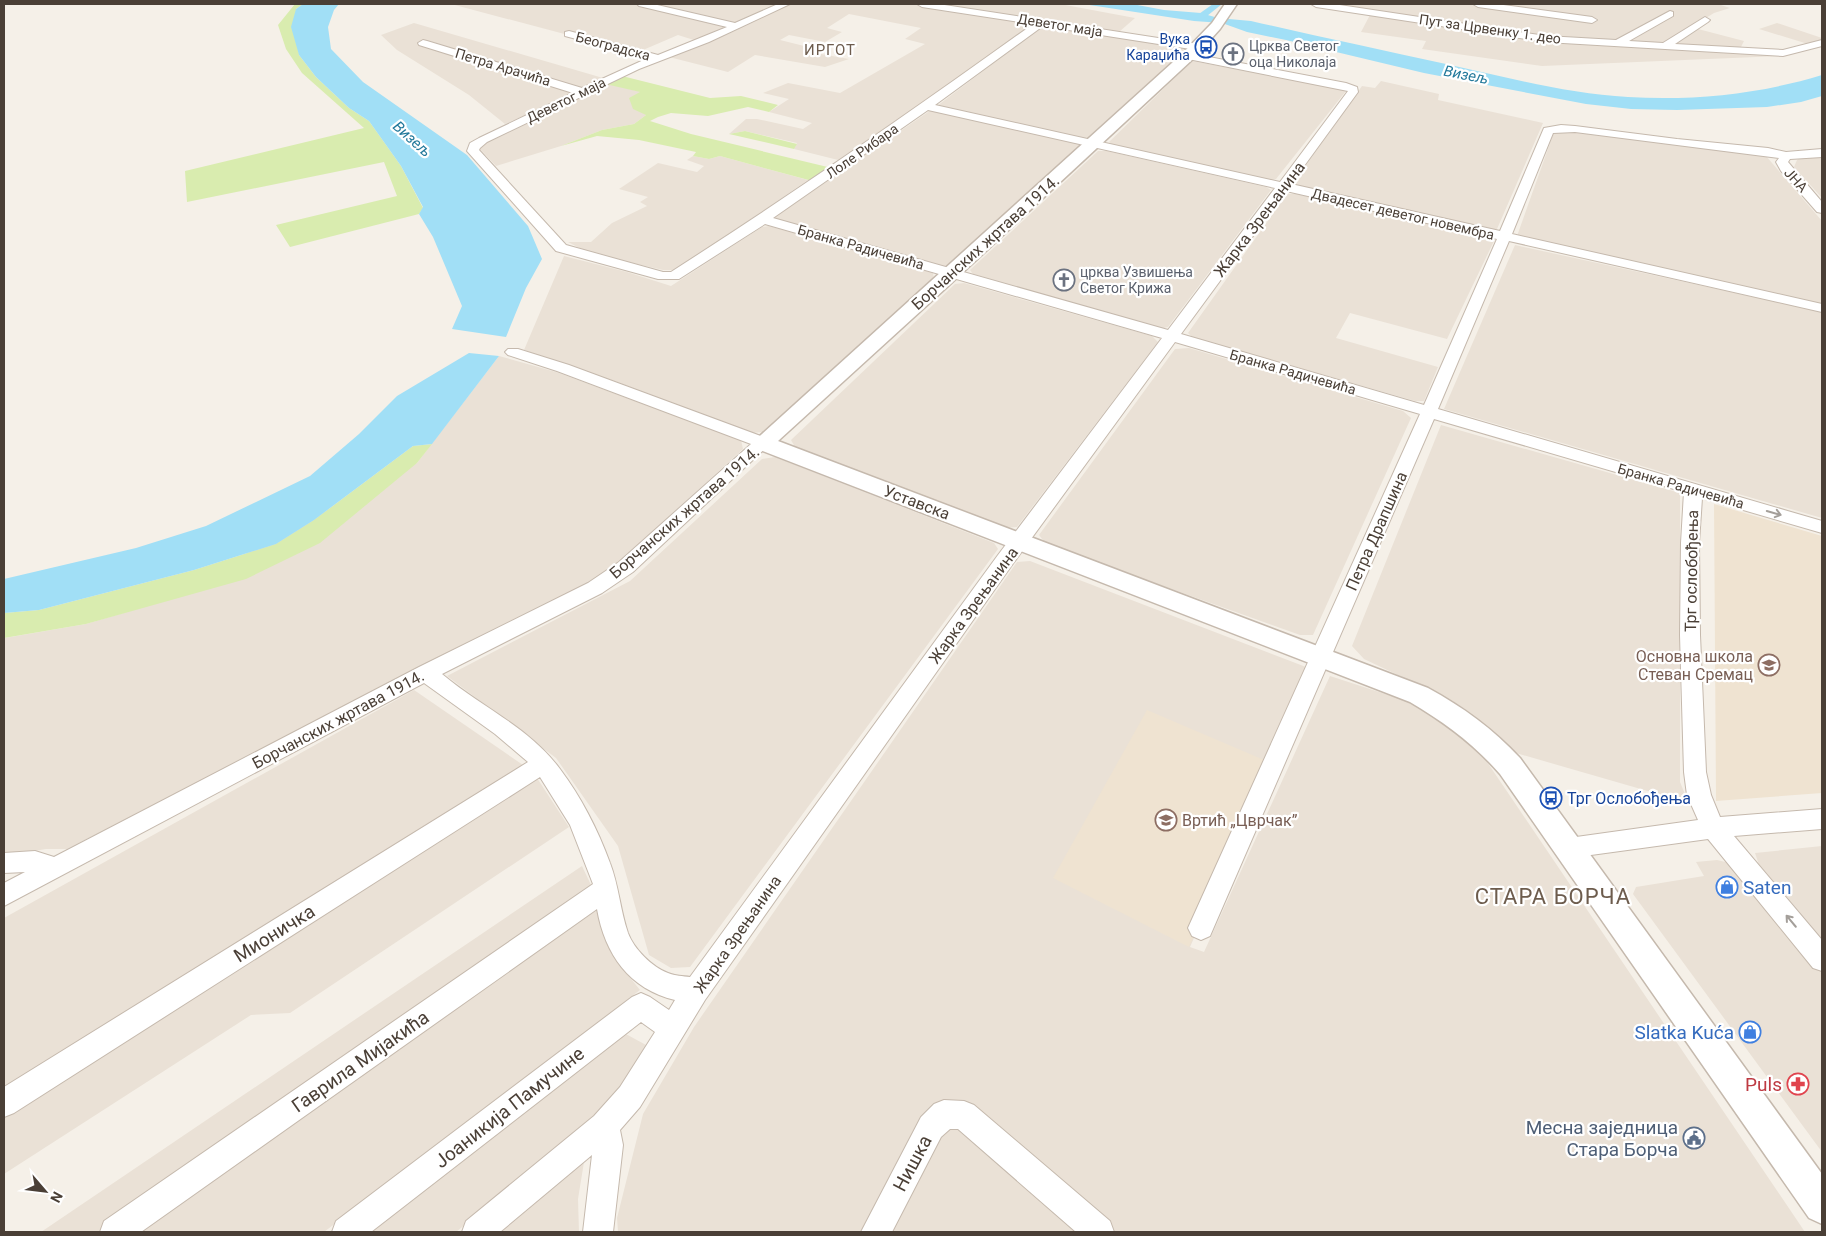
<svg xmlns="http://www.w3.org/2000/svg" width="1826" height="1236" font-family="Roboto,sans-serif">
  <rect width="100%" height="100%" fill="#f5f0e8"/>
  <g fill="#eae1d6">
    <path d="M451,4H634L728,27L697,41L678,35L636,53Z"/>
    <path d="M653,4H781L734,23Z"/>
    <path d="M792,4H912L1034,23L929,98L838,160L794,149L797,143L745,131L729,134L746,119H757L803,129L812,123L769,112L789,99L763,93L788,83L840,93L925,44L905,39L921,28L849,14L827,28L842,32L825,42L789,35L780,40L808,47L804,51L849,59L825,67L755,55L728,72L669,57Z"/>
    <path d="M933,4H1060L1135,18L1119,32Z"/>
    <path d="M1324,4H1470L1593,22L1595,19L1489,4H1718L1730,8L1714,13L1662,45L1544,37Z"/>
    <path d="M1371,13L1514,36L1778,54L1782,56L1542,66L1422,49L1426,41L1361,32Z"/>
    <path d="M414,23L603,78L575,93L505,124L469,95L397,50L381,35Z"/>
    <path d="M1777,23L1822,38V41L1808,44L1759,29Z"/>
    <path d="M1045,24L1183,47L1186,49L1091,138L1084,139L937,106Z"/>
    <path d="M1698,29L1744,41L1740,49L1670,45Z"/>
    <path d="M1192,61L1343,89L1346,91L1276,179L1271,180L1113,145L1109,142Z"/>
    <path d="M1381,81L1439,94L1438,100L1543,123L1497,229L1491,231L1292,185L1362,86L1375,88Z"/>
    <path d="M605,83L641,92L646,115L634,124L602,130L561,146L496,166L479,148L483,143Z"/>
    <path d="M931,110L1079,144L1082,147L951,266L942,267L777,221L775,217Z"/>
    <path d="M1563,131L1766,156L1822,221V304L1517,236L1554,132Z"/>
    <path d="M1098,151H1107L1266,187L1271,190L1168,327L1159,329L973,274L970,270Z"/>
    <path d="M693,156L709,159L720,156L808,180L679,268L673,270H663L589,253L568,242H591L612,223L647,206L640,202L648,197L619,189L658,163L697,172L704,166L687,160Z"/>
    <path d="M1802,157H1822V198L1794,167L1797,160Z"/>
    <path d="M1287,194H1296L1488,237L1494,241L1447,339L1350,313L1336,338L1438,367L1424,401H1415L1192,337L1188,333Z"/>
    <path d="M769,226L933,273L934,279L763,432L751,433L617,382L524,350L564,256L627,272L671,286L762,227Z"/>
    <path d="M1515,245L1822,312V518L1444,409Z"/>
    <path d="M964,283L1152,336L1158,342L1017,527L1004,528L795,447L791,440L955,284Z"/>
    <path d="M1189,348L1403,411L1411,418L1313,635H1300L1046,544L1039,535L1175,349Z"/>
    <path d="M499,356L556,372L741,440L743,449L609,571L585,585L67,849H46L4,856L5,638L86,624L147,606L417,463Z"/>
    <path d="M1441,425L1680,493V782L1687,799L1658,794L1516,753L1453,701L1364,659L1352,646Z"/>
    <path d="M775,457L994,543L998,549L690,967L671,968L649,955L618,846L556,758L447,676L630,581L762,459Z"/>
    <path d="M1030,561L1306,667L1271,763L1190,947L1204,952L1330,676L1419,705L1446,725L1481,753L1805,1232H618L617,1218L643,1114L694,1027L1017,562Z"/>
    <path d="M414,690L523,765L4,1092V918Z"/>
    <path d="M537,778L569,827L290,1013L251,1015L4,1174V1113Z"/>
    <path d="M1822,846V941L1759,865L1755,853Z"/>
    <path d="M1717,860L1734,864L1822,967V1152L1633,894L1636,887L1704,876L1696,862Z"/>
    <path d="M582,866L592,887L99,1232H41Z"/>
    <path d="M597,906L598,917L620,965L640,990L324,1232H134Z"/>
    <path d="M624,1033L646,1045L615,1095L587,1125L456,1232H367Z"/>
    <path d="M584,1162L578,1199L579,1232H499Z"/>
  </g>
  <g fill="#efe3d1">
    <path d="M1714,504L1822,536V793L1716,801Z"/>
    <path d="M1147,710L1271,763L1189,947L1053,878Z"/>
  </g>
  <g fill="#d9ecaf">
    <path d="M295,4H303L296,9L299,55L316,77L349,108L369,121L401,166L423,208L419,214L290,247L276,225L397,196L384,162L187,202L185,171L364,128L302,73L286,49L278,25Z"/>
    <path d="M618,75L710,98L741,96L778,105L769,112L748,107L708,116L671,113L658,117L650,121L691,134L836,169L816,182L720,156L709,159L693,156L696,152L639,140L597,136L561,146L602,130L634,124L646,115L633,109L629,98L640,92L601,83Z"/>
    <path d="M745,131L797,144L794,149L729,134Z"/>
    <path d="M432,444L417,463L320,543L246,579L86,624L4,638V613L39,610L194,570L276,544L314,520L413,446Z"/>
  </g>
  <g fill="#a1dff6">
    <path d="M303,4H339L334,10L328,27L331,49L363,82L467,155L528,226L542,259L526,288L506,337L452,329L462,306L433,237L419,214L423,207L401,166L369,121L349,108L316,77L299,55L291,27L296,9Z"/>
    <path d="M1083,4H1132L1164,10L1201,13L1218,18L1251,21C1316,36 1381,50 1446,64C1506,77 1567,94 1628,97C1693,101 1760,94 1822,75V96L1801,102L1767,107L1677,110L1631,109L1586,104L1424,73L1286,40L1247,32L1222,23L1194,21Z"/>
    <path d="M469,353L499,356L432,444L413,446L314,520L276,544L194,570L39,610L4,613V579L136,548L206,526L310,476L359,434L397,396Z"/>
  </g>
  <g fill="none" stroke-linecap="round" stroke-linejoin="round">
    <path fill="#a1dff6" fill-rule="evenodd" d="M1213,4H1222L1202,20H1196V16Z"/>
    <g stroke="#c5b9ad" stroke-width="2">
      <g id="minor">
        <path d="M637,4H653L735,23L778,4H790L709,42L639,69L487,142L480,148L479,150L566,245L663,272H671C794,193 914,110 1033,24L922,7L917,4H938L1197,44L1202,47L1197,50L1043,26L935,105L1280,182L1348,91L1188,59L1183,56L1188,53L1346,83L1357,87L1358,92L1291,184L1500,231L1544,128L1561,125L1575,126L1677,139L1768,148L1786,152L1822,149V157L1790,159L1788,162L1822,202V213L1817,212L1781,171L1776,162L1779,158L1575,132L1553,133L1512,234L1822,304V312L1509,241L1438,409L1822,521V533L1702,498L1699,543L1700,635L1706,772L1711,795L1720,817L1822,809V829L1734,836L1822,940V971L1813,968L1708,839L1569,858L1561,855L1557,848L1561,841L1569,838L1698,820L1687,795L1684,772L1680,635L1681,543L1684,492L1434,419L1210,936L1201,940L1192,936L1188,928L1420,414L1175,342L1012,565L705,1000L640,1107L620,1130L623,1145L613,1232H583L592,1155L500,1232H462L466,1221L594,1116L620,1087L655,1032L641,1022L371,1232H332L336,1221L632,997L641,993L650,997L669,1010L675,1000C629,989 605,954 597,909L141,1232H100L104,1221L593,884L570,825L540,777L14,1113L4,1117V1087L528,762L495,734L424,683L4,906V883L25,872L4,873V853L35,851L54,857L419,667L588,583L619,562L751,444L557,371L508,355L505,352L508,349H518L569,365L769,439L771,443L633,572L602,593L442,674C481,707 529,727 560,769C581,797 598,830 610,863C619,886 620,910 628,933C634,949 652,967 668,973C675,976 683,976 690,977L998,555L1162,338L765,224L679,279H658L556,251L467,151L470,143L479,138L573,93L419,45L418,43L423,40L427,41L582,88L648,58L565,36V32L569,31L658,55L727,27L639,6ZM928,110L1275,188L1168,330L773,218ZM1286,191L1497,239L1424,405L1181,334Z"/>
        <path d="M1311,4H1333L1546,36L1616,40L1670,11L1673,12V16L1629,41L1663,43L1705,17L1710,20L1708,22L1675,44L1783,50L1822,40V46L1783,56L1546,42L1316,7Z"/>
        <path d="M1473,4H1496L1592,17L1597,20L1592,23L1478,7Z"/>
        <path d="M944,1100L964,1101L974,1105L1110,1221L1114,1232H1076L958,1129H950L941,1137L892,1232H861L921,1117L934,1104Z"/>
      </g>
    </g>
    <g stroke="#c5b9ad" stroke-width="3">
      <path id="tertiary" d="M1225,4H1237L1220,29L1193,59L946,288L778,441L1428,688C1463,707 1493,729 1520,758L1822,1174V1224L1809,1218L1500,774C1474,744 1444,722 1410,702L755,448L752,443L1183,53L1212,23Z"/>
    </g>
    <use href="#minor" fill="#fff" fill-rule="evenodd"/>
    <use href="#tertiary" fill="#fff" fill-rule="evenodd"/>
  </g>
  <defs><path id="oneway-shaft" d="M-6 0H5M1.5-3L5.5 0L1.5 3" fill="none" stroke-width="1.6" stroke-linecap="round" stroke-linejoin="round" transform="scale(1.25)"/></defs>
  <g stroke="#a49f9a">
    <use href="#oneway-shaft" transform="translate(1774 513) rotate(16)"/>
    <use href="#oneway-shaft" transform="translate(1791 921) rotate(-130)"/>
  </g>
  <defs>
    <g id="bus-ring" transform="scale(1.125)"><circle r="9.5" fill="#fff" stroke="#1a4fb4" stroke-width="1.5"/><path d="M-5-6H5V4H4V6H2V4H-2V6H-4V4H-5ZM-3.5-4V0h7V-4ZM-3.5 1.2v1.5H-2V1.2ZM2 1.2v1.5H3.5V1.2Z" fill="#1a4fb4"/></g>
    <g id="church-ring" transform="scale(1.125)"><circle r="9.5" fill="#fff" stroke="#6b7280" stroke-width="1.5"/><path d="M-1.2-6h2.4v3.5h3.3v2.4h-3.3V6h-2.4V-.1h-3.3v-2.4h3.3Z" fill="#6b7280"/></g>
    <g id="school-ring" transform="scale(1.125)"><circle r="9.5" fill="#fff" stroke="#8d6e63" stroke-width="1.5"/><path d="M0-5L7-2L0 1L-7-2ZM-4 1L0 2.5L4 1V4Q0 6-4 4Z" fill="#8d6e63"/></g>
    <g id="shop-ring" transform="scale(1.125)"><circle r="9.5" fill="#fff" stroke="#3f7fe0" stroke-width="1.5"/><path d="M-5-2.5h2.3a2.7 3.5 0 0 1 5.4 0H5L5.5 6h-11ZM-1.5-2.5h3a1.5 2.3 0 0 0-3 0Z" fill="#3f7fe0"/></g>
    <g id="pharmacy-ring" transform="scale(1.125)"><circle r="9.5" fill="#fff" stroke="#e0444e" stroke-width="1.5"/><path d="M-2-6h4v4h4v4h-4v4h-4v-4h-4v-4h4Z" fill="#e0444e"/></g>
    <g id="civic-ring" transform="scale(1.125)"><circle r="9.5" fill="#fff" stroke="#5c6f8a" stroke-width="1.5"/><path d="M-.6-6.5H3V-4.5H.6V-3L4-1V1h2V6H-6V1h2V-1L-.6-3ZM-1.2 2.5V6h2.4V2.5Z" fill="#5c6f8a"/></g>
  </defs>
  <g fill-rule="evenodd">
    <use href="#bus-ring" x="1206" y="47"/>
    <use href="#church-ring" x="1233" y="54"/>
    <use href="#church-ring" x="1064" y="280"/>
    <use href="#school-ring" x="1769" y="665"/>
    <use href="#bus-ring" x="1551" y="798"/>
    <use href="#school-ring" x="1166" y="820"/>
    <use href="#shop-ring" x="1727" y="887"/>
    <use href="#shop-ring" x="1750" y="1032"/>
    <use href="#pharmacy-ring" x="1798" y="1084"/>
    <use href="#civic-ring" x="1694" y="1138"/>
  </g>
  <g text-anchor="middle" stroke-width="4.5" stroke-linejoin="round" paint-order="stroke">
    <g font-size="14" fill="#4a3f36" stroke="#fff">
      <text transform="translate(1060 25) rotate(9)" y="5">Деветог маја</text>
      <text transform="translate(1490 29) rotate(8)" y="5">Пут за Црвенку 1. део</text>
      <text transform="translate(613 46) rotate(15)" y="5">Београдска</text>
      <text transform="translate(503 67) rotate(17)" y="5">Петра Арачића</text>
      <text transform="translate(566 100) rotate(-26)" y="5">Деветог маја</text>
      <text transform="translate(862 151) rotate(-35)" y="5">Лоле Рибара</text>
      <text transform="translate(1796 180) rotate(48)" y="5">ЈНА</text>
      <text transform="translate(1403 214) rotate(13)" y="5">Двадесет деветог новембра</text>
      <text transform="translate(861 247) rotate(16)" y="5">Бранка Радичевића</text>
      <text transform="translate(1293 372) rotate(16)" y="5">Бранка Радичевића</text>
      <text transform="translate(1681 486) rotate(16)" y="5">Бранка Радичевића</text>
    </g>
    <g font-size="14" fill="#164399" stroke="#fff" text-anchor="end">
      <text x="1190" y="44">Вука<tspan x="1190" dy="16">Караџића</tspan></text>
    </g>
    <g font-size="14" fill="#5b616d" stroke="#fff" text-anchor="start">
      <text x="1249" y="51">Црква Светог<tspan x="1249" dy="16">оца Николаја</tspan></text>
      <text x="1080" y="277">црква Узвишења<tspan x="1080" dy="16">Светог Крижа</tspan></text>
    </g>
    <g font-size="15" letter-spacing="1" fill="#6d5c4d" stroke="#fff">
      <text x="830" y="55">ИРГОТ</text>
    </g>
    <g font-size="15" font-style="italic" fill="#23799b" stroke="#fff">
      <text transform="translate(1466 75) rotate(11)" y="5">Визељ</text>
      <text transform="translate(412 139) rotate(42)" y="5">Визељ</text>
    </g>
    <g font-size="16" fill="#4a3f36" stroke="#fff">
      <text transform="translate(1259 219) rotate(-53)" y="6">Жарка Зрењанина</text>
      <text transform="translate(985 242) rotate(-42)" y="6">Борчанских жртава 1914.</text>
      <text transform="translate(917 502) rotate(21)" y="6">Уставска</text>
      <text transform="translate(684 512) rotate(-41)" y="6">Борчанских жртава 1914.</text>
      <text transform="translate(1376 531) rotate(-66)" y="6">Петра Драпшина</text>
      <text transform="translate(1691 571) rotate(-89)" y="6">Трг ослобођења</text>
      <text transform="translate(973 605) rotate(-54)" y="6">Жарка Зрењанина</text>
      <text transform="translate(338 719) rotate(-28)" y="6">Борчанских жртава 1914.</text>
      <text transform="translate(737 934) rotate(-55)" y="6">Жарка Зрењанина</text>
    </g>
    <g font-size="16" fill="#785e54" stroke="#fff" text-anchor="end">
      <text x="1753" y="662">Основна школа<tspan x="1753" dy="18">Стеван Сремац</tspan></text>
      <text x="1182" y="826" text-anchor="start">Вртић „Цврчак”</text>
    </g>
    <g font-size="16" fill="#164399" stroke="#fff" text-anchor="start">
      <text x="1567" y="804">Трг Ослобођења</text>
    </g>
    <g font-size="19" fill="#366cbe" stroke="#fff" text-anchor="start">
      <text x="1743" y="894">Saten</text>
      <text x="1734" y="1039" text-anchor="end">Slatka Kuća</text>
    </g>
    <g font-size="19" fill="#4a3f36" stroke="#fff">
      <text transform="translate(274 933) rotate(-32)" y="7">Мионичка</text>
      <text transform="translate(360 1061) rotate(-35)" y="7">Гаврила Мијакића</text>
      <text transform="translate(509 1107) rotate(-38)" y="7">Јоаникија Памучине</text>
      <text transform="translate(912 1163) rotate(-62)" y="7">Нишка</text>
    </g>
    <g font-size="19" fill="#be3a42" stroke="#fff" text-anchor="end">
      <text x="1782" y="1091">Puls</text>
    </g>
    <g font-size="19" fill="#4e5e75" stroke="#fff" text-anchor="end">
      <text x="1678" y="1134">Месна заједница<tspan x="1678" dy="22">Стара Борча</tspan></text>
    </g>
    <g font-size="22" letter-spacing="1" fill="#6d5c4d" stroke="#fff">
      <text x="1553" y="904">СТАРА БОРЧА</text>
    </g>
  </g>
  <rect width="1826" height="1236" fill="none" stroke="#4a3f36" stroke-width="10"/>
  <g transform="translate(45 1191) rotate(118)" stroke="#ffffff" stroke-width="4" paint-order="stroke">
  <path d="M0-4L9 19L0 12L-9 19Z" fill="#4a3f36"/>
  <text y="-8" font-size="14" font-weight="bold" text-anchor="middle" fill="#4a3f36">N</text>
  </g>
</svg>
